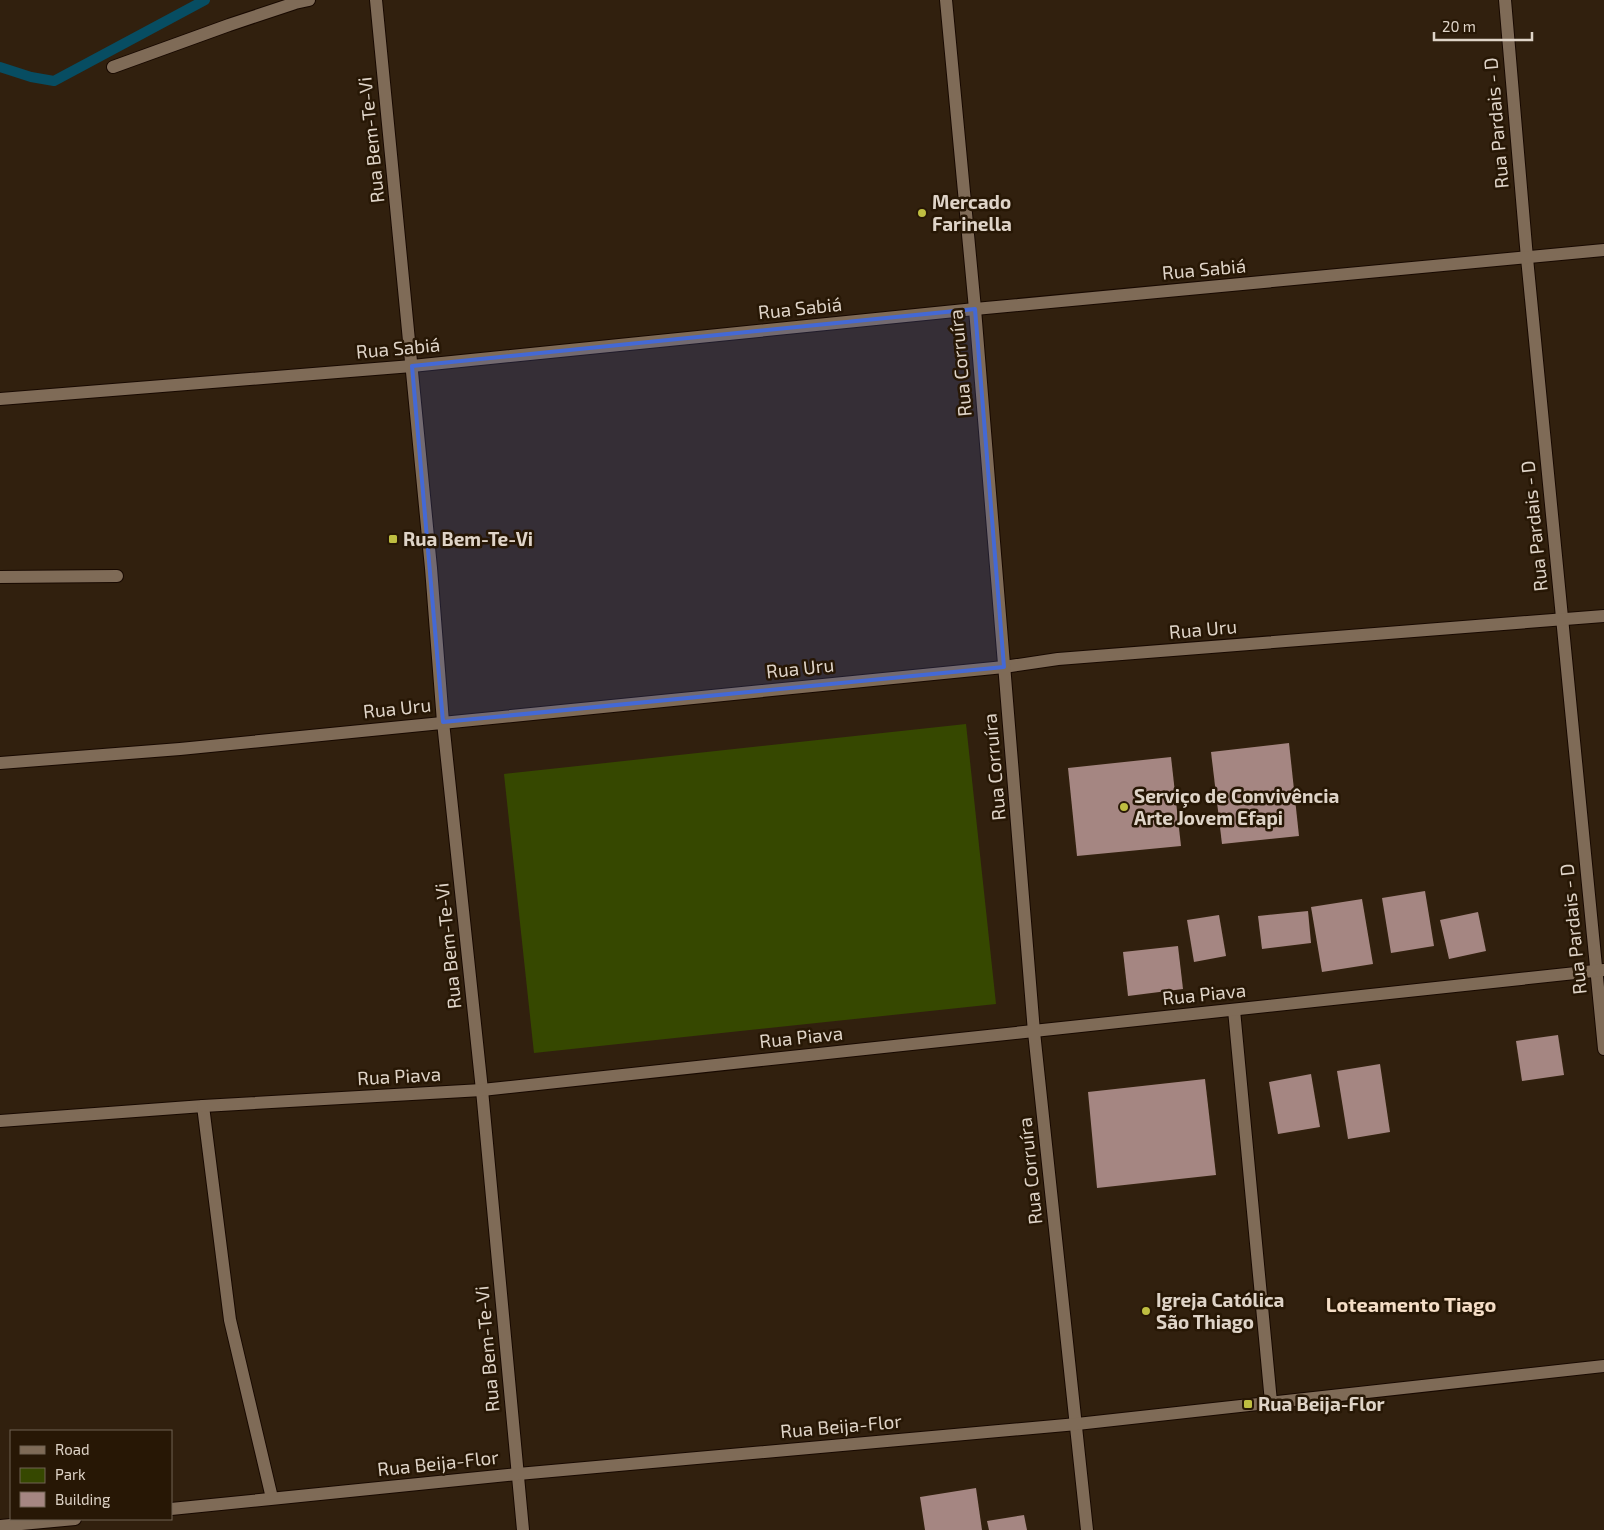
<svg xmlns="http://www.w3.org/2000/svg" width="1604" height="1530" font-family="'Exo 2',sans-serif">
  <rect width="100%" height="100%" fill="#31200e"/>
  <path fill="#364800" d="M966,724L996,1004L534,1053L504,774Z"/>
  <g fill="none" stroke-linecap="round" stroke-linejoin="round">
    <path stroke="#074d62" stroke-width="10" d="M0,67L31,77L54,81L205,0"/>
  </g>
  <g fill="#a58682">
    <path d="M1289,743L1299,836L1222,844L1211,752Z"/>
    <path d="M1171,757L1181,846L1077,856L1068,768Z"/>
    <path d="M1425,891L1434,946L1391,953L1382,898Z"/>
    <path d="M1362,899L1373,964L1322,972L1311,907Z"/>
    <path d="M1308,911L1311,943L1262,949L1258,916Z"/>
    <path d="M1478,912L1486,951L1449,959L1440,920Z"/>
    <path d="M1219,915L1226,956L1194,962L1187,920Z"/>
    <path d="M1178,946L1183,989L1128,996L1123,952Z"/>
    <path d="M1558,1035L1564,1075L1522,1081L1516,1041Z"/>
    <path d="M1380,1064L1390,1132L1348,1139L1337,1071Z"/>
    <path d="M1311,1074L1320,1127L1278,1134L1269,1082Z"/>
    <path d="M1205,1079L1216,1175L1097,1188L1088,1092Z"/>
    <path d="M976,1488L982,1530H925L920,1497Z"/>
    <path d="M1024,1515L1027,1530H989L987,1521Z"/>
  </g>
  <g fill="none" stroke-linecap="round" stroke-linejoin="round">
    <g stroke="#180900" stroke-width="14">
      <g id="lane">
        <path d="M113,67L229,25L295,3L309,0"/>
        <path d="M1234,1010L1271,1402"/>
        <path d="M0,1121L203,1106L230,1320L272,1498"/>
      </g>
    </g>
    <g stroke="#180900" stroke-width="14">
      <g id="street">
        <path d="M376,0L431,568L443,722L482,1090L523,1530"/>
        <path d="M1505,0L1527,258L1604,1049"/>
        <path d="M0,399L412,366L975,309L1604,250"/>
        <path d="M0,577L117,576"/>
        <path d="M0,763L180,749L1004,667L1058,659L1604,616"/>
        <path d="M203,1106L482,1090L1604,970"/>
      </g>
    </g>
    <g stroke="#180900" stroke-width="14">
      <g id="secondary">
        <path d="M946,0L975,309L1034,1032L1087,1530"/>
        <path d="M171,1509L518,1474L1077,1424L1604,1366"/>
        <path d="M0,1526L75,1519"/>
      </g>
    </g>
    <use href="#lane" stroke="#7f6b57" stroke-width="12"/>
    <use href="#street" stroke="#7f6b57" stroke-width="12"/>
    <use href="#secondary" stroke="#7f6b57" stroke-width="12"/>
  </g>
  <path fill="#4469d5" fill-opacity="0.2" stroke="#4469d5" stroke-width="4" stroke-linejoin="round" d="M975,309L1004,667L443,722L412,366Z"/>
  <g fill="#bfbe41" stroke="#271705" stroke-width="2">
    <circle cx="922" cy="213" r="5"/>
    <rect x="388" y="534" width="10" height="10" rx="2.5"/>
    <circle cx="1124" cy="807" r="5"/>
    <circle cx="1146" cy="1311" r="5"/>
    <rect x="1243" y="1399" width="10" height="10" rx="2.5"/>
  </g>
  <g text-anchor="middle" stroke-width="5" stroke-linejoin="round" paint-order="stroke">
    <g font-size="19" fill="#dfd4c8" stroke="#271705">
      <text transform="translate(1496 123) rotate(-95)" y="7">Rua Pardais - D</text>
      <text transform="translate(371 140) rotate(-96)" y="7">Rua Bem-Te-Vi</text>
      <text transform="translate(1204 269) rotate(-5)" y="7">Rua Sabiá</text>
      <text transform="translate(800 308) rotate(-6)" y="7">Rua Sabiá</text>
      <text transform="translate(398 348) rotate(-5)" y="7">Rua Sabiá</text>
      <text transform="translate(960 363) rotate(-95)" y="7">Rua Corruíra</text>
      <text transform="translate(1534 526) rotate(-96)" y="7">Rua Pardais - D</text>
      <text transform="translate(1203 629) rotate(-5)" y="7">Rua Uru</text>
      <text transform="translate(800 668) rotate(-6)" y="7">Rua Uru</text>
      <text transform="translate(397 708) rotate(-6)" y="7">Rua Uru</text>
      <text transform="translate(994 767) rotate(-95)" y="7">Rua Corruíra</text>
      <text transform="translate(1573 929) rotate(-96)" y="7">Rua Pardais - D</text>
      <text transform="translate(448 946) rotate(-96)" y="7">Rua Bem-Te-Vi</text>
      <text transform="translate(1204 994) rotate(-6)" y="7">Rua Piava</text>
      <text transform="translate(801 1037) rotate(-6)" y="7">Rua Piava</text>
      <text transform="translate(399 1076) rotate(-3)" y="7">Rua Piava</text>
      <text transform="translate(1030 1171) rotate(-96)" y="7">Rua Corruíra</text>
      <text transform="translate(487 1349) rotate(-95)" y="7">Rua Bem-Te-Vi</text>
      <text transform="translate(841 1426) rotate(-5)" y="7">Rua Beija-Flor</text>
      <text transform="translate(438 1463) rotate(-6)" y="7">Rua Beija-Flor</text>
    </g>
    <g font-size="19" font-weight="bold" fill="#dfd4c8" stroke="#271705" text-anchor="start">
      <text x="932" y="209">Mercado<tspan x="932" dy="22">Farinella</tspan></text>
      <text x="403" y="546">Rua Bem-Te-Vi</text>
      <text x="1134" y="803">Serviço de Convivência<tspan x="1134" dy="22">Arte Jovem Efapi</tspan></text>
      <text x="1156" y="1307">Igreja Católica<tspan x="1156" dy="22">São Thiago</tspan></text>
      <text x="1258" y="1411">Rua Beija-Flor</text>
    </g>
    <g font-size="20" font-weight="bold" fill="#f5dec7" stroke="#271705">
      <text x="1411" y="1312">Loteamento Tiago</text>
    </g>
  </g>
  <rect x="10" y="1430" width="162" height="90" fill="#271705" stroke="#716353"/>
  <rect x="20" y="1446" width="25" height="8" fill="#7f6b57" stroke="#716353"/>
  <text x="55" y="1455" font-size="15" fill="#dfd4c8">Road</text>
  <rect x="20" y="1468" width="25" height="15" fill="#364800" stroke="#716353"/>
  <text x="55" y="1480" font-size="15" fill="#dfd4c8">Park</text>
  <rect x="20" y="1492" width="25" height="15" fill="#a58682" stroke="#716353"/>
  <text x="55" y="1505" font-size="15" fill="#dfd4c8">Building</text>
  <path d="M1434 32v8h98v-8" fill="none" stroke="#dfd4c8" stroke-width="2.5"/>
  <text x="1442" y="32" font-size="15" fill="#dfd4c8" stroke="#271705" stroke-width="4" paint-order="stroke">20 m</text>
</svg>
